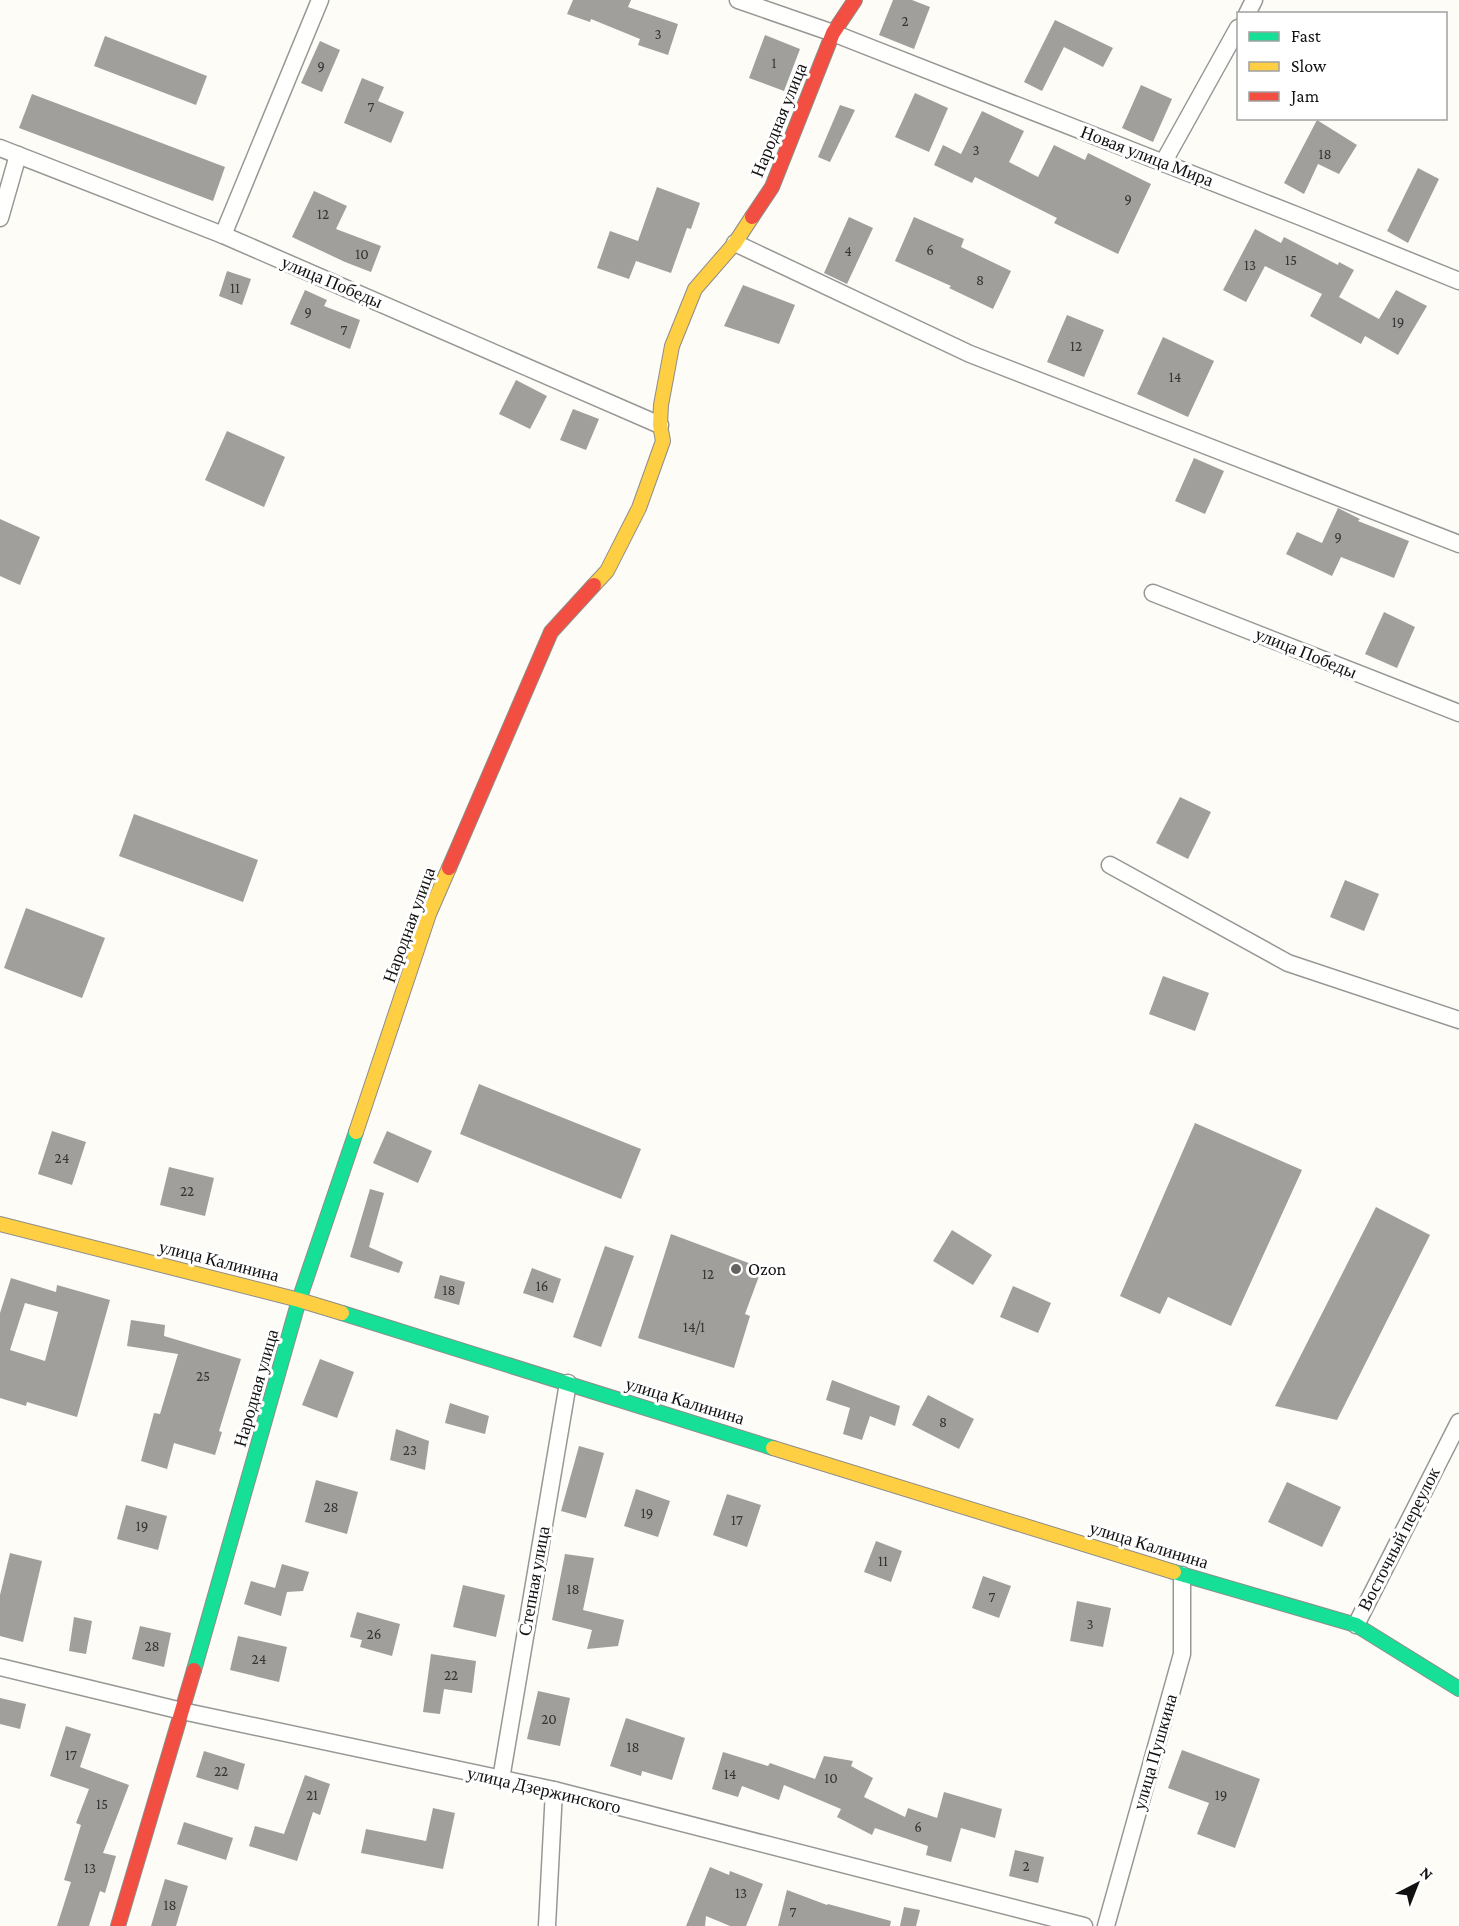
<svg xmlns="http://www.w3.org/2000/svg" width="1459" height="1926" font-family="'Crimson Pro',serif">
  <rect width="100%" height="100%" fill="#fdfcf7"/>
  <g fill="#a19f9c" fill-rule="evenodd">
    <path d="M573,0H631L628,7L678,24L668,55L638,45L640,39L591,19L590,22L567,14Z"/>
    <path d="M893,0H912L930,7L914,49L879,35Z"/>
    <path d="M1055,20L1113,48L1103,67L1064,47L1042,91L1024,82Z"/>
    <path d="M765,35L800,49L784,91L749,78Z"/>
    <path d="M105,36L207,76L196,105L94,66Z"/>
    <path d="M320,41L340,50L322,92L301,83Z"/>
    <path d="M362,78L384,87L378,101L404,112L391,143L344,123Z"/>
    <path d="M1141,85L1172,99L1153,142L1122,128Z"/>
    <path d="M915,93L948,108L929,152L895,137Z"/>
    <path d="M32,94L225,167L213,201L19,128Z"/>
    <path d="M840,105L855,110L830,162L818,157Z"/>
    <path d="M982,111L1024,131L1009,162L1038,177L1054,145L1085,160L1088,153L1151,184L1118,254L1054,223L1057,218L975,177L972,183L934,165L943,145L961,154Z"/>
    <path d="M1317,120L1357,145L1339,174L1318,164L1304,194L1284,183Z"/>
    <path d="M1418,168L1439,179L1408,243L1387,231Z"/>
    <path d="M657,187L700,203L691,229L687,228L671,273L636,261L629,279L597,268L610,231L638,241Z"/>
    <path d="M314,191L347,206L336,229L381,246L371,272L345,262L292,237Z"/>
    <path d="M849,217L873,228L847,284L824,273Z"/>
    <path d="M914,217L964,239L961,247L1011,271L993,309L949,288L951,286L895,261Z"/>
    <path d="M1255,229L1281,243L1284,237L1338,265L1339,262L1354,270L1339,297L1379,319L1396,290L1427,306L1398,355L1365,336L1361,344L1310,316L1322,294L1265,266L1246,302L1223,290Z"/>
    <path d="M227,271L251,279L242,305L219,296Z"/>
    <path d="M743,285L795,305L779,344L724,326Z"/>
    <path d="M305,290L327,300L324,306L360,320L350,349L290,324Z"/>
    <path d="M1067,315L1104,330L1084,377L1047,362Z"/>
    <path d="M1163,337L1214,361L1188,417L1137,394Z"/>
    <path d="M516,380L547,396L530,429L499,414Z"/>
    <path d="M573,409L599,419L586,450L560,440Z"/>
    <path d="M227,431L285,457L264,507L205,480Z"/>
    <path d="M1194,458L1224,471L1205,514L1175,501Z"/>
    <path d="M1338,508L1360,519L1358,521L1409,541L1394,578L1341,557L1332,576L1286,554L1297,532L1322,543Z"/>
    <path d="M0,519L40,537L20,585L0,576Z"/>
    <path d="M1384,612L1415,627L1397,668L1365,654Z"/>
    <path d="M1180,797L1211,812L1188,859L1156,843Z"/>
    <path d="M134,814L258,860L243,902L119,856Z"/>
    <path d="M1345,880L1379,894L1364,931L1330,917Z"/>
    <path d="M26,908L105,938L82,998L4,968Z"/>
    <path d="M1163,976L1209,993L1195,1031L1149,1014Z"/>
    <path d="M479,1084L641,1149L621,1199L460,1134Z"/>
    <path d="M1195,1123L1302,1170L1231,1326L1168,1297L1160,1314L1120,1296Z"/>
    <path d="M52,1131L86,1142L72,1185L38,1174Z"/>
    <path d="M387,1131L432,1151L418,1183L373,1163Z"/>
    <path d="M169,1167L214,1178L205,1216L160,1205Z"/>
    <path d="M370,1189L384,1193L369,1247L403,1262L399,1273L350,1257Z"/>
    <path d="M1376,1207L1430,1235L1337,1420L1275,1406Z"/>
    <path d="M952,1230L992,1255L973,1285L933,1261Z"/>
    <path d="M671,1234L762,1268L745,1314L750,1316L734,1368L638,1338Z"/>
    <path d="M605,1246L634,1256L601,1347L573,1337Z"/>
    <path d="M532,1268L561,1279L553,1303L523,1293Z"/>
    <path d="M440,1275L465,1282L459,1305L434,1298Z"/>
    <path d="M11,1278L56,1292L57,1285L110,1300L77,1417L27,1402L26,1406L0,1398V1313ZM25,1303L58,1312L45,1361L10,1350Z"/>
    <path d="M1013,1286L1051,1303L1038,1333L1000,1317Z"/>
    <path d="M131,1320L165,1325L164,1336L241,1359L219,1431L222,1432L215,1455L174,1443L167,1469L141,1461L154,1413L160,1414L178,1354L127,1346Z"/>
    <path d="M320,1359L354,1372L337,1418L302,1405Z"/>
    <path d="M832,1380L900,1406L895,1426L870,1416L862,1440L843,1434L850,1408L826,1400Z"/>
    <path d="M928,1395L974,1419L959,1449L912,1425Z"/>
    <path d="M450,1403L489,1416L485,1434L445,1423Z"/>
    <path d="M396,1429L429,1441L425,1470L390,1460Z"/>
    <path d="M579,1446L604,1453L586,1518L561,1511Z"/>
    <path d="M316,1480L358,1492L347,1534L305,1522Z"/>
    <path d="M1287,1482L1341,1507L1322,1547L1268,1522Z"/>
    <path d="M636,1489L670,1501L658,1537L624,1526Z"/>
    <path d="M727,1494L761,1505L747,1547L713,1535Z"/>
    <path d="M126,1505L167,1516L158,1550L117,1539Z"/>
    <path d="M876,1541L902,1551L891,1582L864,1572Z"/>
    <path d="M10,1553L42,1561L23,1642L0,1636V1595Z"/>
    <path d="M565,1554L594,1558L583,1610L624,1620L618,1646L587,1649L592,1630L552,1620Z"/>
    <path d="M282,1564L309,1572L303,1591L287,1592L281,1616L244,1604L251,1581L275,1588Z"/>
    <path d="M983,1576L1011,1586L999,1618L972,1608Z"/>
    <path d="M463,1585L505,1595L496,1637L453,1627Z"/>
    <path d="M1077,1601L1111,1608L1103,1647L1070,1641Z"/>
    <path d="M357,1612L400,1624L392,1656L360,1647L362,1640L350,1637Z"/>
    <path d="M74,1617L92,1621L86,1654L69,1651Z"/>
    <path d="M140,1626L171,1633L164,1667L132,1659Z"/>
    <path d="M238,1636L287,1647L279,1682L230,1670Z"/>
    <path d="M431,1654L476,1661L472,1693L444,1689L440,1714L423,1712Z"/>
    <path d="M538,1691L570,1698L560,1746L527,1739Z"/>
    <path d="M0,1698L26,1704L20,1729L0,1724Z"/>
    <path d="M626,1718L685,1738L672,1780L642,1771L641,1776L610,1766Z"/>
    <path d="M66,1726L91,1734L80,1767L129,1785L103,1853L116,1856L105,1893L100,1891L89,1926H57L71,1882L64,1880L81,1825L76,1823L89,1789L50,1776Z"/>
    <path d="M1182,1750L1260,1779L1235,1848L1197,1834L1209,1803L1168,1788Z"/>
    <path d="M204,1751L245,1764L238,1790L196,1777Z"/>
    <path d="M723,1752L768,1766L770,1763L815,1779L824,1756L853,1761L851,1766L873,1778L864,1797L905,1817L908,1808L937,1818L944,1792L1002,1809L995,1838L961,1828L951,1862L926,1855L928,1846L875,1828L872,1835L837,1817L841,1809L784,1785L779,1800L742,1786L738,1797L712,1789Z"/>
    <path d="M305,1775L330,1784L320,1815L313,1812L297,1861L249,1846L255,1826L284,1834Z"/>
    <path d="M433,1808L455,1813L443,1869L361,1853L366,1829L426,1841Z"/>
    <path d="M184,1822L233,1838L226,1860L177,1844Z"/>
    <path d="M1015,1850L1044,1857L1038,1883L1009,1876Z"/>
    <path d="M710,1867L729,1875L730,1871L763,1884L746,1926H730L706,1916L705,1926H686Z"/>
    <path d="M165,1879L188,1886L176,1926H151Z"/>
    <path d="M787,1890L827,1905L828,1904L891,1921L890,1926H778Z"/>
    <path d="M904,1907L920,1910L916,1926H900Z"/>
  </g>
  <g fill="none" stroke-linecap="round" stroke-linejoin="round">
    <g stroke="#979795" stroke-width="19">
      <g id="street">
        <path d="M738,0L833,33L1301,217L1459,281"/>
        <path d="M1247,14L1254,0"/>
        <path d="M0,148L223,235L660,425"/>
        <path d="M1163,163L1238,28"/>
        <path d="M0,218L18,155"/>
        <path d="M223,235L320,0"/>
        <path d="M735,243L970,354L1459,544"/>
        <path d="M1153,593L1459,713"/>
        <path d="M1110,865L1288,963L1459,1020"/>
        <path d="M1356,1625L1459,1422"/>
        <path d="M0,1667L182,1711L554,1790L1084,1926"/>
        <path d="M501,1779L568,1383"/>
        <path d="M547,1926L554,1790"/>
        <path d="M1106,1926L1182,1654V1575"/>
      </g>
    </g>
    <g stroke="#8e8d8b" stroke-width="16">
      <g id="fast">
        <path d="M342,1313L773,1448"/>
        <path d="M1174,1572L1356,1625L1459,1689"/>
        <path d="M194,1670L299,1300L356,1132"/>
      </g>
    </g>
    <g stroke="#8e8d8b" stroke-width="16">
      <g id="slow">
        <path d="M594,585L607,571L639,508L663,441L660,425L661,405L672,346L695,289L735,243L752,217"/>
        <path d="M356,1132L429,914L449,868"/>
        <path d="M0,1224L299,1300L342,1313"/>
        <path d="M773,1448L1174,1572"/>
      </g>
    </g>
    <g stroke="#8e8d8b" stroke-width="16">
      <g id="jam">
        <path d="M752,217L772,187L833,33L855,0"/>
        <path d="M449,868L551,632L594,585"/>
        <path d="M118,1926L194,1670"/>
      </g>
    </g>
    <use href="#street" stroke="#fffffe" stroke-width="16"/>
    <use href="#fast" stroke="#16e098" stroke-width="14"/>
    <use href="#slow" stroke="#ffcf43" stroke-width="14"/>
    <use href="#jam" stroke="#f24e42" stroke-width="14"/>
  </g>
  <circle fill="#646362" stroke="#fff" stroke-width="2" cx="736" cy="1269" r="6"/>
  <g text-anchor="middle" stroke-width="6" stroke-linejoin="round" paint-order="stroke">
    <g font-size="15" fill="#353434">
      <text x="905" y="26">2</text>
      <text x="658" y="39">3</text>
      <text x="774" y="68">1</text>
      <text x="321" y="71">9</text>
      <text x="371" y="112">7</text>
      <text x="976" y="155">3</text>
      <text x="1325" y="159">18</text>
      <text x="1128" y="204">9</text>
      <text x="323" y="219">12</text>
      <text x="930" y="255">6</text>
      <text x="848" y="256">4</text>
      <text x="362" y="259">10</text>
      <text x="1291" y="265">15</text>
      <text x="1250" y="270">13</text>
      <text x="980" y="285">8</text>
      <text x="235" y="293">11</text>
      <text x="308" y="317">9</text>
      <text x="1398" y="327">19</text>
      <text x="344" y="335">7</text>
      <text x="1076" y="351">12</text>
      <text x="1175" y="382">14</text>
      <text x="1338" y="542">9</text>
      <text x="62" y="1163">24</text>
      <text x="187" y="1196">22</text>
      <text x="708" y="1279">12</text>
      <text x="542" y="1291">16</text>
      <text x="449" y="1295">18</text>
      <text x="694" y="1332">14/1</text>
      <text x="203" y="1381">25</text>
      <text x="943" y="1427">8</text>
      <text x="410" y="1455">23</text>
      <text x="331" y="1512">28</text>
      <text x="647" y="1518">19</text>
      <text x="737" y="1525">17</text>
      <text x="142" y="1531">19</text>
      <text x="883" y="1566">11</text>
      <text x="573" y="1594">18</text>
      <text x="992" y="1602">7</text>
      <text x="1090" y="1629">3</text>
      <text x="374" y="1639">26</text>
      <text x="152" y="1651">28</text>
      <text x="259" y="1664">24</text>
      <text x="451" y="1680">22</text>
      <text x="549" y="1724">20</text>
      <text x="633" y="1752">18</text>
      <text x="71" y="1760">17</text>
      <text x="221" y="1776">22</text>
      <text x="730" y="1779">14</text>
      <text x="831" y="1783">10</text>
      <text x="312" y="1800">21</text>
      <text x="1221" y="1800">19</text>
      <text x="102" y="1809">15</text>
      <text x="918" y="1832">6</text>
      <text x="1026" y="1871">2</text>
      <text x="90" y="1873">13</text>
      <text x="741" y="1898">13</text>
      <text x="170" y="1910">18</text>
      <text x="793" y="1917">7</text>
    </g>
    <g font-size="18" fill="#111" stroke="#fff">
      <text transform="translate(779 120) rotate(-68)" y="6">Народная улица</text>
      <text transform="translate(1147 156) rotate(21)" y="6">Новая улица Мира</text>
      <text transform="translate(332 282) rotate(23)" y="6">улица Победы</text>
      <text transform="translate(1306 653) rotate(22)" y="6">улица Победы</text>
      <text transform="translate(409 925) rotate(-70)" y="6">Народная улица</text>
      <text transform="translate(219 1261) rotate(14)" y="6">улица Калинина</text>
      <text transform="translate(256 1388) rotate(-74)" y="6">Народная улица</text>
      <text transform="translate(685 1401) rotate(17)" y="6">улица Калинина</text>
      <text transform="translate(1399 1539) rotate(-63)" y="6">Восточный переулок</text>
      <text transform="translate(1149 1545) rotate(17)" y="6">улица Калинина</text>
      <text transform="translate(534 1581) rotate(-80)" y="6">Степная улица</text>
      <text transform="translate(1155 1752) rotate(-74)" y="6">улица Пушкина</text>
      <text transform="translate(544 1790) rotate(13)" y="6">улица Дзержинского</text>
    </g>
    <g font-size="18" fill="#111" stroke="#fff" text-anchor="start">
      <text x="748" y="1275">Ozon</text>
    </g>
  </g>
  <rect x="1237" y="12" width="210" height="108" fill="#ffffff" stroke="#a0a0a0" stroke-width="1.5"/>
  <rect x="1249" y="32" width="30" height="9" fill="#16e098" stroke="#a0a0a0" stroke-width="1.5"/>
  <text x="1291" y="42" font-size="18" fill="#111111">Fast</text>
  <rect x="1249" y="62" width="30" height="9" fill="#ffcf43" stroke="#a0a0a0" stroke-width="1.5"/>
  <text x="1291" y="72" font-size="18" fill="#111111">Slow</text>
  <rect x="1249" y="92" width="30" height="9" fill="#f24e42" stroke="#a0a0a0" stroke-width="1.5"/>
  <text x="1291" y="102" font-size="18" fill="#111111">Jam</text>
  <g transform="translate(1417 1884) rotate(42)" stroke="#ffffff" stroke-width="4.5" paint-order="stroke">
  <path d="M0-4.5L10 22L0 15L-10 22Z" fill="#111111"/>
  <text y="-9" font-size="16" font-weight="bold" text-anchor="middle" fill="#111111">N</text>
  </g>
</svg>
